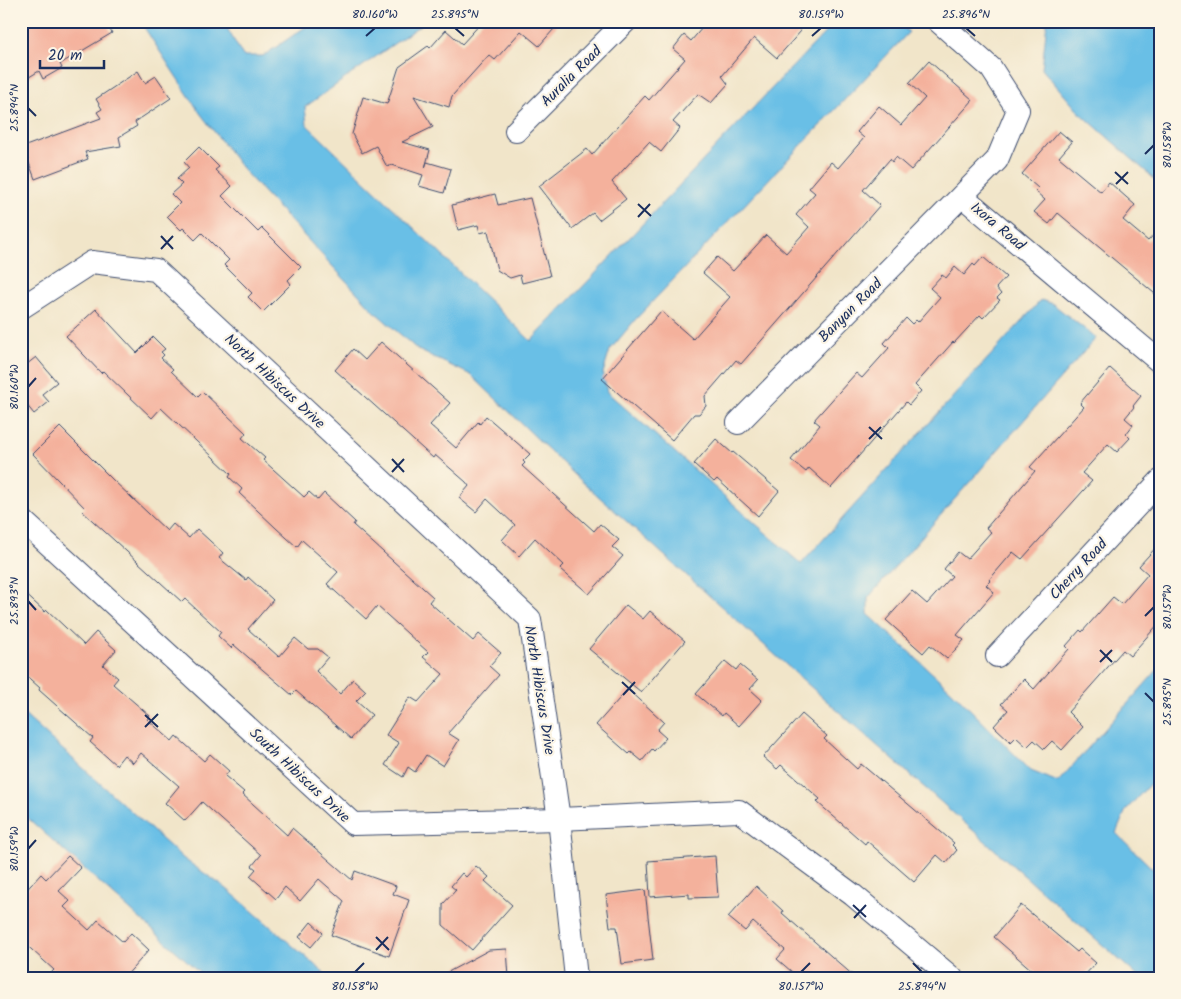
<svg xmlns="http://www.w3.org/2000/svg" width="1181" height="999" font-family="Kalam,sans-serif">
  <rect width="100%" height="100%" fill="#fcf5e5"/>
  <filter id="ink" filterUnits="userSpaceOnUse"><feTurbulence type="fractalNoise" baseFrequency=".02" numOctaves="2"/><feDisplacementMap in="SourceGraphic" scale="10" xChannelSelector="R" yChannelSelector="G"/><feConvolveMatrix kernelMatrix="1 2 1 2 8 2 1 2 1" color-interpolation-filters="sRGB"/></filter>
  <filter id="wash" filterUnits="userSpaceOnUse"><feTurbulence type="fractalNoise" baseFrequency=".0096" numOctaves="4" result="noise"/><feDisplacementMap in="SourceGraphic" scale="20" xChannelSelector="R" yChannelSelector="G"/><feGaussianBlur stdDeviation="1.12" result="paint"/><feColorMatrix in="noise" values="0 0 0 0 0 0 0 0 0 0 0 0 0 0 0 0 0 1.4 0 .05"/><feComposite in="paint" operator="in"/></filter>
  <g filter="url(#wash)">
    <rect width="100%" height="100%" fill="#f1e5c9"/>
    <g fill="#69bfe6" stroke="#4277a2">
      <path d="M140,21H223L243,56H263L314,21H426L305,107L307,125L531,341L836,21H894L909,32L635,320L610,350L603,373L607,392L801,564L1041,300L1053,304L1096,338L868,598V614L955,694L1031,771L1058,782L1160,667V773L1126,810L1116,833L1160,876V978H1140L812,688L576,476L471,375L418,350L375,312L245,172L200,113Z"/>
      <path d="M1047,21H1160V184L1078,111L1042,69Z"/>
      <path d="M21,712L184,859L227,889L330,978H206L21,812Z"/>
    </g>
    <g id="blocks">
      <g fill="#f4b19c">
        <path d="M34,21H105L112,33L60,64L62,68L43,79L39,71L21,82V29Z"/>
        <path d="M483,21H561L539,46L521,31L495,60L489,55L452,96L449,107L414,96L433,127L402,142L430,150L425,168L427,162L451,169L444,193L419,186L423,175L392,165L387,167L376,146L362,153L352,134L363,97L387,104L399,67L428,46L430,48L446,30L462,44Z"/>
        <path d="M708,21H790L801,31L777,58L754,38L722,76L728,84L711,103L698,94L673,122L680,128L661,152L649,142L612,182L626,199L599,220L593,213L572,229L539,186L587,149L592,155L645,96L649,100L685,59L673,49L684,35L691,41Z"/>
        <path d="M929,61L973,100L911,170L896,157L892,162L890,159L863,190L880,205L741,364L736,360L705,396L706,406L699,414H694L672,440L602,379L661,311L693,339L730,297L703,273L717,257L733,271L766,235L786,253L809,227L796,215L815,193L809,188L831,162L838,168L864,138L857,132L879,106L901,125L925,98L909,83Z"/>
        <path d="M138,71L145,83L156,76L171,98L135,122L137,126L119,137L121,146L85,152L88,159L35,179L23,147L101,118L97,112L102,109L96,99Z"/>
        <path d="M1059,131L1072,142L1059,157L1101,192L1109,182L1135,205L1123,220L1148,241L1160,228V298L1058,213L1049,224L1034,212L1045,200L1035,191L1038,188L1022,174Z"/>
        <path d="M199,147L219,167L215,170L232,186L222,196L258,232L262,228L301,267L288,280L291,284L263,312L248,297L252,293L224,265L229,260L202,233L195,240L183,228L181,230L167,216L180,203L171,194L182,184L177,179L189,168L184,162Z"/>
        <path d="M495,194L498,205L530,198L550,276L522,283L520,275L510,278L497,270L488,231L480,233L478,225L458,230L452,205Z"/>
        <path d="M983,257L1006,277L996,288L1001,294L997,298L1000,300L983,318L980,315L954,343L953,342L915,385L921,391L909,405L906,402L831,488L809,468L806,472L791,460L820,425L814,420L856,373L862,378L889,348L884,343L906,318L912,324L916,320L918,322L940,297L930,288L942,275L946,278L955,267L964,275L973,264L975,266Z"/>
        <path d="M96,309L137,353L153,337L165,349L161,352L164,355L161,358L173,369L171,371L198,397L203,392L246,433L242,438L265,458L263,460L304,497L309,492L318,500L324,493L355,522L353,525L433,597L429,602L473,641L479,634L501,653L489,666L499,675L448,733L459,740L443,766L426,755L415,772L408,767L403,777L385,765L399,743L386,735L410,697L418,702L443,674L423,657L428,652L377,606L366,619L327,584L338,572L302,540L297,547L276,528L239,493L242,489L229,477L231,474L161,408L152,418L103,371L101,373L66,336Z"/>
        <path d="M381,342L450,403L430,425L456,448L478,422L480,424L486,416L530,454L523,461L525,463L522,466L594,531L600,524L619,540L612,547L623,556L589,594L560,569L564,565L535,538L519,556L502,540L515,525L487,499L476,512L459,498L469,486L466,482L435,455L433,458L335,370L353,349L365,360Z"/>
        <path d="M36,357L57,382L42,394L49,402L34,414L21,398V369Z"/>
        <path d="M1110,368L1141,396L1133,406L1134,407L1125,418L1133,425L1126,434L1130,438L1117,452L1108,444L1082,473L1092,481L1022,559L1013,552L989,580L990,581L986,585L994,592L957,635L964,640L947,659L930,645L923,653L886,620L912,591L927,604L952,576L944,569L958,552L967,559L991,532L986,528L1035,471L1030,467L1084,407L1080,403Z"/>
        <path d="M60,427L113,480L167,531L173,524L189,538L197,529L223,553L219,558L246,580L248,577L273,600L248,629L279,657L295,638L308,649H318L328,657L316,671L340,694L353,679L366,691L356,701L372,715L351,739L296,691L292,695L234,645L231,648L218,636L221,632L185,599L182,602L82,511L85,508L33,454Z"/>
        <path d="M716,439L732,453L733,452L779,491L758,516L717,479L714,482L694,464Z"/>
        <path d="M1160,543V622L1130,656L1123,650L1068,712L1083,727L1062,750L1052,741L1044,749L1034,740L1027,747L1016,737L1011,742L994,726L1008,710L1001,704L1024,679L1034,689L1069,649L1066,646L1080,630L1082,632L1113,597L1122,604L1148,574L1139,566Z"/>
        <path d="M21,590L45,612L47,610L84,645L96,632L116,650L103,665L118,678L113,684L150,716L147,719L172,741L176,736L204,761L210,754L229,771L225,776L244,792L242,794L287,835L292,828L352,880L355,871L396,886L393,894L409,900L389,956L331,935L344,901L319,879L300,901L285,887L276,899L250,876L256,869L252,866L261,855L202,802L185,821L165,803L179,786L141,753L133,763L124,755L116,765L90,742L93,738L39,690L40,688L21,671Z"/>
        <path d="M626,605L643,619L650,611L685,641L641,692L589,649Z"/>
        <path d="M725,661L736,670L740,665L758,680L750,689L762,700L739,726L724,713L722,716L696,694Z"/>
        <path d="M628,689L664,722L657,730L666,738L654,751L652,749L642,761L631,752L629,754L596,725Z"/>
        <path d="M802,714L827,736L824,739L857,769L861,764L954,843L952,845L957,850L946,863L937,855L914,882L867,841L865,844L817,802L820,799L781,765L777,769L763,757Z"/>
        <path d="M68,856L81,868L59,891L70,901L64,907L89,930L98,920L123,942L131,933L149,950L124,978H46L54,970L21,940V896L41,874L46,879Z"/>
        <path d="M715,856L718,897L689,898V894L650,897L648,861Z"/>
        <path d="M476,866L489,877L485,881L512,905L472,950L443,925V904L456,890L451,886L462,873L466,877Z"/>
        <path d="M756,886L783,911L782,913L856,978H799L777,959L785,950L753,922L745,931L728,917Z"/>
        <path d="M645,890L653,960L622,964L617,927H610L606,895Z"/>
        <path d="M1021,905L1077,952L1080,949L1096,963L1082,978H1041L994,937Z"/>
        <path d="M311,922L323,933L311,947L299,937Z"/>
        <path d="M507,949L509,978H437L489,950Z"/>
      </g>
    </g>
  </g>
  <g filter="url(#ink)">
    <use href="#blocks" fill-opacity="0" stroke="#3b4a6e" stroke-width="1"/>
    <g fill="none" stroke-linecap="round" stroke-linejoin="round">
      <g stroke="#3b4a6e" stroke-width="24">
        <g id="minor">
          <path d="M516,131L626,21"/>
          <path d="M962,196L1160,362"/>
          <path d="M21,308L92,262L156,270L530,619L559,819L576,978"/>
          <path d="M738,423L997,160L1018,110L991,68L938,21"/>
          <path d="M21,519L353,824L559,819L739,811L853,895L952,978"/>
          <path d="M997,656L1160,481"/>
        </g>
      </g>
      <use href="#minor" stroke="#fff" stroke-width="22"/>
    </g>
  </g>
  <path fill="none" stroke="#1b2f5e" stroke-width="2" d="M455,28L464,36M966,28L975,36M366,36L375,28M812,36L821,28M28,108L36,116M1145,154L1154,145M1115,172L1128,184M1116,184L1128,172M638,204L651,216M638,217L650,204M161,236L173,249M161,249L173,236M28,387L36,378M869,427L882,439M869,439L881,427M392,459L404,472M392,472L404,459M28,601L36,610M1145,616L1154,607M1100,650L1112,662M1100,662L1112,650M622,682L635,694M1145,693L1154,702M623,695L635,682M145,715L158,727M145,727L158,714M28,849L36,840M853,905L866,917M854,918L866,905M376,937L389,950M376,950L388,937M913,963L922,972M355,972L364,963M801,972L810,963"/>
  <g text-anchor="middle" stroke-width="4.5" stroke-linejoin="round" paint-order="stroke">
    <g font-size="15" fill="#1b2f5e" stroke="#fcf5e5">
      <text transform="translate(571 76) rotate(-45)" y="5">Auralia Road</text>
      <text transform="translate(998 226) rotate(40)" y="5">Ixora Road</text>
      <text transform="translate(850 310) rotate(-45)" y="5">Banyan Road</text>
      <text transform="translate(275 381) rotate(43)" y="5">North Hibiscus Drive</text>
      <text transform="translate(1078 569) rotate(-47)" y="5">Cherry Road</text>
      <text transform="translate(540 690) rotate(81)" y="5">North Hibiscus Drive</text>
      <text transform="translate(300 775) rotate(43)" y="5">South Hibiscus Drive</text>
    </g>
  </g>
  <rect width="1181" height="999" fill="none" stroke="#fcf5e5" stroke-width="55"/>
  <path d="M40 60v8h64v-8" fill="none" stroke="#1b2f5e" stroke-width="2.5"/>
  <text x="48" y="60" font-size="15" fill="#1b2f5e" stroke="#fcf5e5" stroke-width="4" paint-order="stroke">20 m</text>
  <rect x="28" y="28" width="1126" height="944" fill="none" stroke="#1b2f5e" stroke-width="2"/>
  <g font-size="12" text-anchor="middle" fill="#1b2f5e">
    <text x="375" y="18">80.160°W</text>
    <text x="455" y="18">25.895°N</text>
    <text x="821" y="18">80.159°W</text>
    <text x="966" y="18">25.896°N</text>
    <text transform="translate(14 108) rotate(-90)" y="4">25.894°N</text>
    <text transform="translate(1167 145) rotate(-90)" y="4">80.158°W</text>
    <text transform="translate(14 387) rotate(-90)" y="4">80.160°W</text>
    <text transform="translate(14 601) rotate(-90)" y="4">25.893°N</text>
    <text transform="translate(1167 607) rotate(-90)" y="4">80.157°W</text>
    <text transform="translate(1167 702) rotate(-90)" y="4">25.895°N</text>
    <text transform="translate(14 849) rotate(-90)" y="4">80.159°W</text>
    <text x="355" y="990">80.158°W</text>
    <text x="801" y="990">80.157°W</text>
    <text x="922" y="990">25.894°N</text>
  </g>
</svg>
